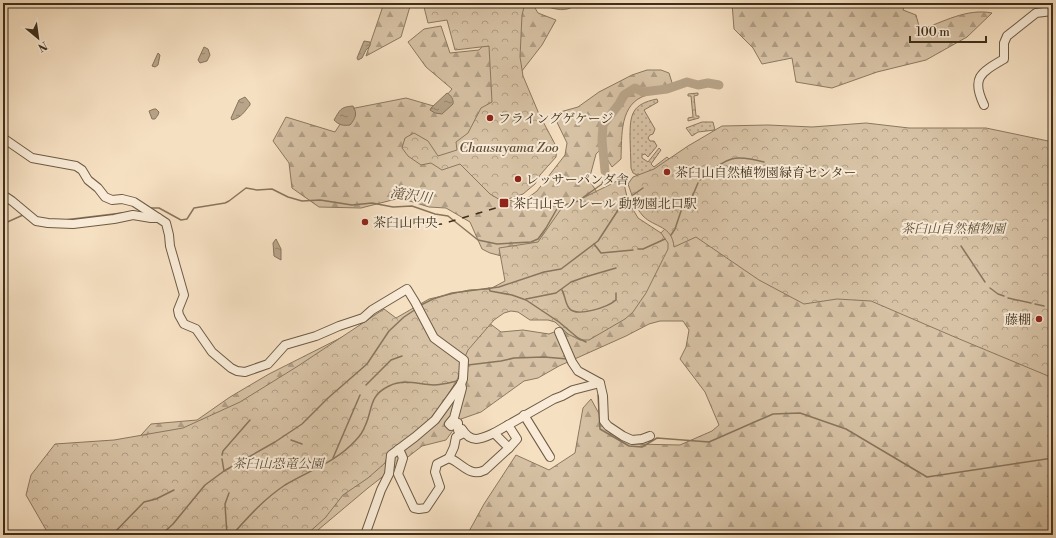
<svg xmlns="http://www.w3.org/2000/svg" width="1056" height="538" font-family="'Libre Bodoni','Noto Serif JP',serif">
  <defs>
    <pattern id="grass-dots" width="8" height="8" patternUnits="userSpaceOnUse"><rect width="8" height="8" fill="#d7c2a5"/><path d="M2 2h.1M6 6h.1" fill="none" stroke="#b09e86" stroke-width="1.8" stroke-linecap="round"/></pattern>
    <pattern id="forest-firs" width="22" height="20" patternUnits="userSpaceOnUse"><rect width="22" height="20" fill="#d7c2a5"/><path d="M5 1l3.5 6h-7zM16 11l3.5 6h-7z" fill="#b09e86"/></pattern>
    <pattern id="park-crowns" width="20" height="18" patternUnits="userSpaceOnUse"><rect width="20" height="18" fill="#d7c2a5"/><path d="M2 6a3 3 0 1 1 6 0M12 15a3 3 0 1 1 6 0" fill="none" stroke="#b09e86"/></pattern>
    <pattern id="water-ripples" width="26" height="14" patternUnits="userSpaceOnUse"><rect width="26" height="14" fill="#b8a489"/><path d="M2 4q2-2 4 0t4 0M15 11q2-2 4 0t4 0" fill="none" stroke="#97866f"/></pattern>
  </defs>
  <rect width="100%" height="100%" fill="#f6e0c2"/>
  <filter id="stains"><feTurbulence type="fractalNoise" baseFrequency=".005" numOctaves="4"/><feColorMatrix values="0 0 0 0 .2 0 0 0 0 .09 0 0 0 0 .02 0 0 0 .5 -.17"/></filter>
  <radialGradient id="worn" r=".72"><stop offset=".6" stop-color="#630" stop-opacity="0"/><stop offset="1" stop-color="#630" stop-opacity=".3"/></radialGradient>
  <g fill="url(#grass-dots)" stroke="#8b7860">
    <path d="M698,93V95L694,96L696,116H699V118L688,121V118L693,117L691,96H688V94Z"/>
    <path d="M657,99L658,102L644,110L655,129L653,134L650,135L648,138L650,141H654L657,146L648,157L645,154L642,155V158L648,162L659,148L661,150L651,164L654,167L667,157L670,160L641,177L633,173L631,168C631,158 630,147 630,137C630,114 632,104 657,99Z"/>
    <path d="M702,122H713L715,130L698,132L692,136L686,128Z"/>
  </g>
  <g fill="url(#forest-firs)" stroke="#8b7860">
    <path d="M384,3H411L401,37L366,56Z"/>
    <path d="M496,3H532L538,13L556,20L542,45L518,76L493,196L521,203L537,191L565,155L567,143L553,114L578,107L599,92L632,75L647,70H661L669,73L674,89C665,91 656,92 647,95C619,103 622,136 621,159L612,167L601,149L596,154L589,180L600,197L587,227L509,258L490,253L482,249L470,222L446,208L429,207L400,198L361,208L319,207L292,188L289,163L273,141L286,117L335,132L350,109L406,98L437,107L452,89L426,67L408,42L424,29L441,26L450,53L479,50L497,30Z"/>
    <path d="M732,3H905L903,10L916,15L920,30C943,22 967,8 992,13L967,37L926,60L877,72L832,88L796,82L792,58L762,64L753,48L734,29Z"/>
    <path d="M668,226L1053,331V535H467L484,504L516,455L549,470L575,453L583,408L591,399L609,432L634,444L680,445L712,431L719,425L705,392L680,359L686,347L689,330L683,321H660L649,324L626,336L559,366L538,378L524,381L481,412L461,419L446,440L422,446L368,488L312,535H181L124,454L151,424L197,420L230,397L269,374L376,320L484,319L501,332L523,330L549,334L580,322L641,252Z"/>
  </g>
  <g fill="url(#park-crowns)" stroke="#8b7860">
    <path d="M423,3H525L522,15L520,57L523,76L539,114L557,148L556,157L540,175L535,184L523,194L502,201L490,194L460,164L442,170L431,163L421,165L408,156L402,148L405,138L414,133L428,141L438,156L457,150L456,142L468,133L481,108L492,102L489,46L455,50L447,20L428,23Z"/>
    <path d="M537,3H578C565,15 552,8 537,3Z"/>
    <path d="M866,123L909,128H986L1053,142V378L957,338L871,301L837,299L804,304L759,280L696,237L674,247C672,225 655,228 643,216C635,207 632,195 628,184L633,177L654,169L688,146L722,126L768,125L812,127Z"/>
    <path d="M617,181H621L624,184L628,201L638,218L661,233L668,243V249L646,293L633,312L625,319L589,340H580L568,334L555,322L548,320H530L518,312L511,311L504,313L494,320L468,350L460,368L458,378L437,413L420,431L389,452L385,463L368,478L343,495L325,518L306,535H49L26,495L31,475L55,444L114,440L183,428L240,402L298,366L384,309L396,318L429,299L469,290L490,289L505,281L499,248L538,242L561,209Z"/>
  </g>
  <g fill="url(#water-ripples)" stroke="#88755d">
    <path d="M364,41L370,42V46L366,50L362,58L358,60L357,58Z"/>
    <path d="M204,47L208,49L210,55L207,61L200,63L198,60Z"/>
    <path d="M158,53L160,55L158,65L155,67L152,66Z"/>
    <path d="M447,93C451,95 454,100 453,104L442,114L435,113L430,110L431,108Z"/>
    <path d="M245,97L250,103V105C244,112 242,117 232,120L231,118L239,100Z"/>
    <path d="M353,106C358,114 355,119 350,125C343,126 339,125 334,120C340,110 340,107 353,106Z"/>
    <path d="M154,109H156L159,112L158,115L155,119H152L149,111Z"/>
    <path d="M276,239L281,249V260L274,256L273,243Z"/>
  </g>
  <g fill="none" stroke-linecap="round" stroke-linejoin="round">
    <g stroke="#88755d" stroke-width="1.5">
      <path d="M700,180C727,159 729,153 764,162"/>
      <path d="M633,195L643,188"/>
      <path d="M686,204L692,197L698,183"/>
      <path d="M151,208H159L181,220L187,219L194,208L225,203L229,201L246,188L257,190L272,189L288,197L302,201L320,200L352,205L372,203L393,207L412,206L435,214L448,216L478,240L497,244L531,242L538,239L546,228L558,207L578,201L602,184L604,178"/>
      <path d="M64,220L122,213"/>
      <path d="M3,224L23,215"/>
      <path d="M671,235L675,229L682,208"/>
      <path d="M594,244L601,253L633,250"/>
      <path d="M961,246L985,282"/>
      <path d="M638,249H643L665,239"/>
      <path d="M489,288L490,291L512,295L526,300L559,322L578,338L586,342"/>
      <path d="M990,288L998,294L1004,296"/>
      <path d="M562,290C565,295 565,303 569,308C576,318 608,307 616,300V293"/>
      <path d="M1008,298L1031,303"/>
      <path d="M526,299L556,293L571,282L585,277L616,268"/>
      <path d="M1035,304L1044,306"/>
      <path d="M421,305L433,299L452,293L499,287L544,272L561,269L598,241L622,204"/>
      <path d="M1051,307L1053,308"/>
      <path d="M468,365L501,361L514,358L544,357L568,359"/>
      <path d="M366,385L391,360L402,356"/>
      <path d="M598,395L600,429L629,446L642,447L657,438L709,442L773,414L800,413L846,429L927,477L1053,458"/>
      <path d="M291,440L302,444"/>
      <path d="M222,455L223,451L250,420"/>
      <path d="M333,458L360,395"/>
      <path d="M222,459L224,471"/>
      <path d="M112,535L144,502L156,499L174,490"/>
      <path d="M161,535L173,524L205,485L224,471L275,442L302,424L328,398L367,364L389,331L404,317L416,309"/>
      <path d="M227,535L225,504L229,493"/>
      <path d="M232,535C249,516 264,499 285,485C308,471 336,462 355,441C359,437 363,432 365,426C373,410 368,396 389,386C403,379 418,384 433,385C442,385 449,383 457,381"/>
    </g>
    <path stroke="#b8a489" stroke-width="9" d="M605,171L602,140L603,125L619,104L624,95L635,88L643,92L667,89L687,82L698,85L708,83L719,85"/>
    <g stroke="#6d5b44" stroke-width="10">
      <g id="minor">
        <path d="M984,105C971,78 980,73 1004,59V43L1007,36L1036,13L1052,11L1053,9"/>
        <path d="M3,138L32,158L76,166L82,170L88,180L98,188L105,197L112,200L122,199L134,202L166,223L169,235L170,246L184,295L178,310L179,315L184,324L196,329L212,352L231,368L237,371L245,372L268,364L285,345L316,336L339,326L363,318L372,310L407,289L415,302L434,338L464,360L463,379L461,384L435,420L415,437L391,455L389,474L381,490L365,535"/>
        <path d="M3,197H6L12,201L36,221L48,223L73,224L114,219L133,215L151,218H158"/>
        <path d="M559,332L572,362L578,371L600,383L603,396L604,421L608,426L623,436L632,440L642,439L650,436"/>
        <path d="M461,384L462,388L454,418L449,424L451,426L458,423V430L462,429C471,444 481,439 494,433"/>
        <path d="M524,415L550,457"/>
        <path d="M508,425L517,439L509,448"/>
        <path d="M399,449L403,458L398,474L414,508L419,509L426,508L440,487L435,472L437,464L449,458C462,463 470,478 485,470L509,448L494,433L554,399L562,396L573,390L600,383"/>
        <path d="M449,458L454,447L456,437L464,433"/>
      </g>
    </g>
    <use href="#minor" stroke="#f9ebd7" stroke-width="8"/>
    <path stroke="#3f2f1a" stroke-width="1.5" stroke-dasharray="7 7" stroke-linecap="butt" d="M380,220L397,218L428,225L442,224L509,204"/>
  </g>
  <g fill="#8f2418" stroke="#f9ebd7" stroke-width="1.5">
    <circle cx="490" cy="118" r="4"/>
    <circle cx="667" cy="172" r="4"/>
    <circle cx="518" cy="179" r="4"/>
    <rect x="499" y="198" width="10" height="10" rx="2"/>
    <circle cx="365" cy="222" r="4"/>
    <circle cx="1039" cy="319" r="4"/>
  </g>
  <g text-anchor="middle" stroke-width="4" stroke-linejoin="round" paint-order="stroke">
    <g font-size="13" fill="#3f2f1a" stroke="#f9ebd7" text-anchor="start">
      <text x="498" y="123">フライングゲケージ</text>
      <text x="675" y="177">茶臼山自然植物園緑育センター</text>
      <text x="526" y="184">レッサーパンダ舎</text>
      <text x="513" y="208">茶臼山モノレール 動物園北口駅</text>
      <text x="373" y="227">茶臼山中央</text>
      <text x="1031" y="324" text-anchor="end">藤棚</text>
    </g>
    <g font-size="13" font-style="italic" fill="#5d4c36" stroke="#f9ebd7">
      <text x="509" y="152">Chausuyama Zoo</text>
      <text x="953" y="233">茶臼山自然植物園</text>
      <text x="278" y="468">茶臼山恐竜公園</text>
    </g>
    <g font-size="14" font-style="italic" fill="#5d4c36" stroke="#f9ebd7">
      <text transform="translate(411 195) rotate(8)" y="5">滝沢川</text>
    </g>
  </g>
  <rect width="1056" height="538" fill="none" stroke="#f6e0c2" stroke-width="16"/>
  <rect x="4" y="4" width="1048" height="530" fill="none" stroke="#3f2f1a" stroke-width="2"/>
  <rect x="8" y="8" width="1040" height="522" fill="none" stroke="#3f2f1a"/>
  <g transform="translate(38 38) rotate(151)" stroke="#f9ebd7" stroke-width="3" paint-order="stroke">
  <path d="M0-3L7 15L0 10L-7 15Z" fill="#3f2f1a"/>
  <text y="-6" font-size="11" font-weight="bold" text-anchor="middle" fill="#3f2f1a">N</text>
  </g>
  <path d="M910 36v6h76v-6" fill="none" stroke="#3f2f1a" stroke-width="2"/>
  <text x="916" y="36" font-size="12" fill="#3f2f1a" stroke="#f9ebd7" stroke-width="3" paint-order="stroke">100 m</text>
  <rect width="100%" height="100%" filter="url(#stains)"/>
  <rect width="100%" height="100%" fill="url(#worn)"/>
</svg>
